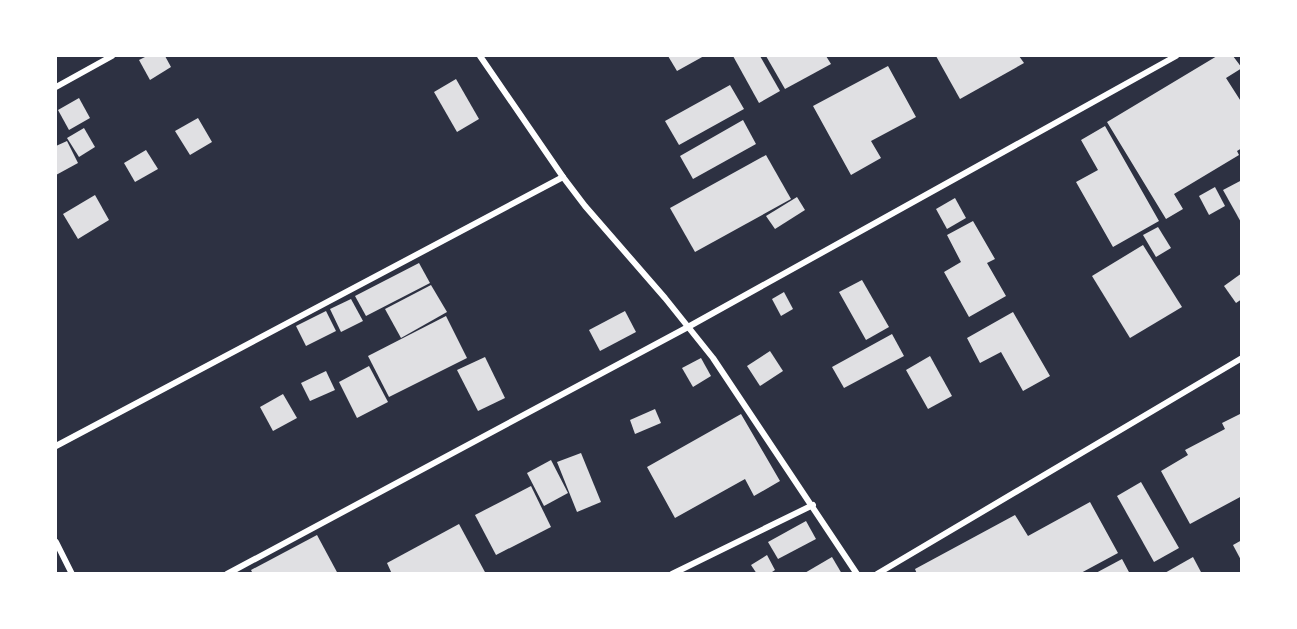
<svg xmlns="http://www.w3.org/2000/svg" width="1297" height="629" font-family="Raleway,sans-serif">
  <rect width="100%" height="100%" fill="#2d3142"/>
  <g fill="#e0e0e3">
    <path d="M147,56H165L171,67L150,80L139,60Z"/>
    <path d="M668,56H704L677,71Z"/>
    <path d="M733,56H760L780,91L759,103Z"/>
    <path d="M766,56H826L831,64L785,89Z"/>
    <path d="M936,56H1019L1024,63L960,99Z"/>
    <path d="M1217,56H1233L1242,68L1226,78L1242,103V148L1237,151L1239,155L1174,194L1183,209L1166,219L1107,122Z"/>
    <path d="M888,66L916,117L871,141L881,158L851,175L813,106Z"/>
    <path d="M456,79L479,119L457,132L434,92Z"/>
    <path d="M730,85L744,109L679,145L665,121Z"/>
    <path d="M79,98L90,118L69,130L58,110Z"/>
    <path d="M198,118L212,142L190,155L175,131Z"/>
    <path d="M743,120L756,144L693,179L680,156Z"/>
    <path d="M1105,126L1159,221L1113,247L1076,182L1098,170L1081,140Z"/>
    <path d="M84,128L95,147L79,157L67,138Z"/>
    <path d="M67,141L78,163L56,175V146Z"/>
    <path d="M146,150L158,169L135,182L124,163Z"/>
    <path d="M766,155L791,199L695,252L670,208Z"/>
    <path d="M1242,180V224L1223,190Z"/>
    <path d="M1215,187L1225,206L1209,215L1199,196Z"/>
    <path d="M95,195L109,220L78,239L63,214Z"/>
    <path d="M797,197L805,210L775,229L766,216Z"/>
    <path d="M955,198L966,218L947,229L936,209Z"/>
    <path d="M973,221L995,259L987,263L1006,296L969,317L944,272L961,262L947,235Z"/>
    <path d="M1158,227L1171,248L1156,257L1143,235Z"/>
    <path d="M1143,245L1182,307L1130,338L1092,276Z"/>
    <path d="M419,263L430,283L366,316L355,296Z"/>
    <path d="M1242,273V299L1236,303L1224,286Z"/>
    <path d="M862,280L889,327L866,340L839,292Z"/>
    <path d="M431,285L447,312L401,338L385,309Z"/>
    <path d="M784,292L793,309L781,316L772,299Z"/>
    <path d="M351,299L363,321L341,332L330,309Z"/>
    <path d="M326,311L336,331L306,346L296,326Z"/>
    <path d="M625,311L636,332L600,351L589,330Z"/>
    <path d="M1013,312L1050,376L1023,391L1001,352L980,363L967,338Z"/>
    <path d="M446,316L467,358L389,397L368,356Z"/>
    <path d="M892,334L904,356L844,388L832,367Z"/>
    <path d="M770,351L783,371L760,386L747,366Z"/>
    <path d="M930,356L952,396L928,409L906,370Z"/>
    <path d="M485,357L505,398L478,411L457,370Z"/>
    <path d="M701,358L711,376L693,387L682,368Z"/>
    <path d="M369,366L388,402L357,418L339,382Z"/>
    <path d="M326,371L335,390L310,401L301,383Z"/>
    <path d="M283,394L297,418L273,431L260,407Z"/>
    <path d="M655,409L661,423L635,434L630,420Z"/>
    <path d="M1242,413V496L1190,524L1161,471L1188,455L1185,450L1225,429L1222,423Z"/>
    <path d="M741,414L780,481L754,496L745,479L675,518L647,467Z"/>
    <path d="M581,453L601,502L577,512L557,462Z"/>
    <path d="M551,460L568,493L544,506L527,473Z"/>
    <path d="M1141,482L1179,548L1154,562L1117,496Z"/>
    <path d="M531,486L551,527L496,555L475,515Z"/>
    <path d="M1090,502L1118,553L1079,574H917L915,569L1015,515L1028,536Z"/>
    <path d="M806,521L816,539L778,559L768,542Z"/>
    <path d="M459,524L486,574H392L387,563Z"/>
    <path d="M317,535L338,574H253L251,570Z"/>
    <path d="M1242,540V562L1233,545Z"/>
    <path d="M767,555L775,570L769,574H757L751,565Z"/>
    <path d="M832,557L842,574H803Z"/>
    <path d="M1193,557L1202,574H1163Z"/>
    <path d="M1122,559L1130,574H1094Z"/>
  </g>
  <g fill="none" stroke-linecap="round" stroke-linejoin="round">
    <g stroke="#fff" stroke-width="6">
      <path d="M480,56L563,177L585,206L665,298L713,358L857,574"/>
      <path d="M56,87L112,56"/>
      <path d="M56,446L563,177"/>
      <path d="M56,542L72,574"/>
      <path d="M227,574L688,327L1176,56"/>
      <path d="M672,574L813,505"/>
      <path d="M877,574L1242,358"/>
    </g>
  </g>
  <rect width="1297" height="629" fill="none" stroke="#ffffff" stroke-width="114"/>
</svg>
